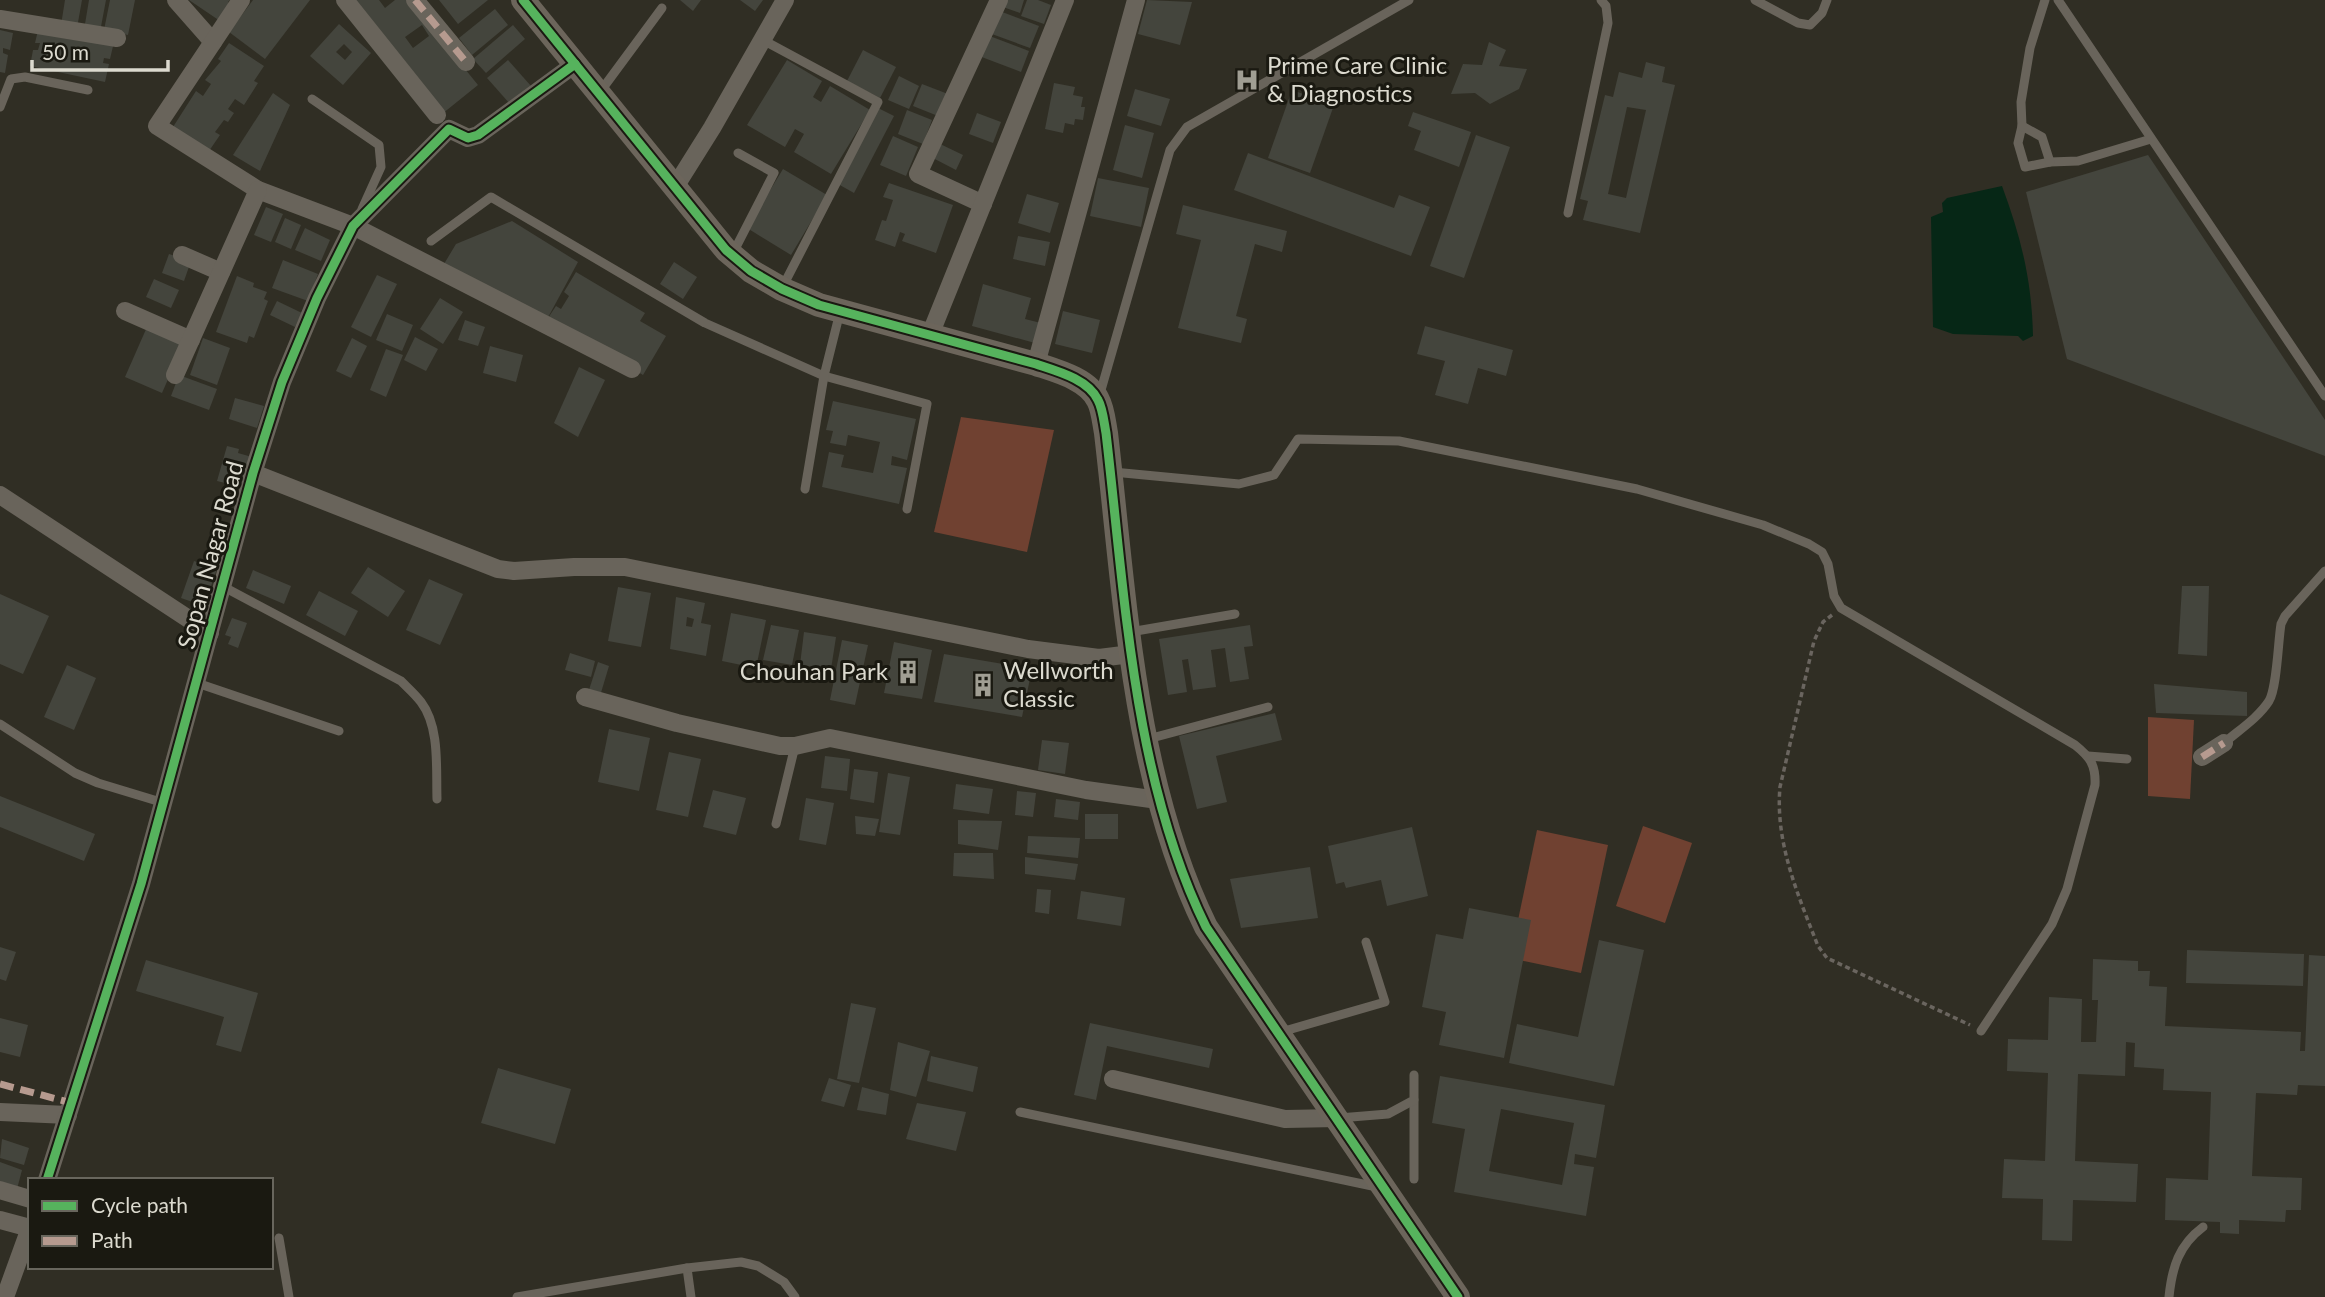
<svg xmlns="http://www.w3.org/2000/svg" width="2325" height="1297" font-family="Lato,sans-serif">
  <rect width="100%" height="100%" fill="#302e24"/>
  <g fill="#704131">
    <path d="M961,417L1054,430L1027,552L934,532Z"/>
    <path d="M2148,717L2194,720L2190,799L2148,796Z"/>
    <path d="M1643,826L1692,843L1665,923L1616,906Z"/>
    <path d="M1537,830L1608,845L1581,973L1510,958Z"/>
  </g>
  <path fill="#062716" d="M2002,186C2021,237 2032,281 2033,336L2023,341L2018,336L1953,334L1933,327L1931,217L1943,212L1942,203L1947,198Z"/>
  <g fill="#44453d" fill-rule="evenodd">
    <path d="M65,0H82L77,28L61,25Z"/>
    <path d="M89,0H106L100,32L84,30Z"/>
    <path d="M110,0H135L128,35L104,30Z"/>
    <path d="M189,0H230L228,2L232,6L220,21Z"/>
    <path d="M253,0H310L265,59L229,32Z"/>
    <path d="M349,0H379L385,8L395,0H409L478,85L442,114ZM422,25L429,36L413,48L405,37Z"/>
    <path d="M439,0H488L458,24Z"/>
    <path d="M680,0H701L693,11Z"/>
    <path d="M740,0H763L755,11Z"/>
    <path d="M1002,0H1024L1020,13L1000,6Z"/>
    <path d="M1027,0H1038L1051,5L1044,24L1021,16Z"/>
    <path d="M1147,0L1192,2L1180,45L1138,34Z"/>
    <path d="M495,9L508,25L472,55L459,38Z"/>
    <path d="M997,10L1039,26L1030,48L989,33Z"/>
    <path d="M339,24L371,53L343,85L310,56ZM344,44L352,52L345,60L336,52Z"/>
    <path d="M513,25L525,39L486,73L473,59Z"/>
    <path d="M39,26L114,42L110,59L104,58L103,63L109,64L105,82L30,66L33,50H38L40,43H35Z"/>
    <path d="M0,30L13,33L10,50L3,48V53L8,55L5,73L0,72Z"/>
    <path d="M987,35L1029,51L1021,72L979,56Z"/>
    <path d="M1489,42L1506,50L1499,66L1527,69L1519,89L1490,104L1475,93L1451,94L1463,64L1482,65Z"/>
    <path d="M229,43L264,66L254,81L258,83L244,105L235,99L228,109L234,113L228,122L224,120L215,132L220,135L209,151L173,127L196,91L203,96L211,84L205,80L221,61L218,59Z"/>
    <path d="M863,50L896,67L880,98L847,81Z"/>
    <path d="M508,60L531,86L510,104L487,78Z"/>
    <path d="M787,60L822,81L813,97L821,102L830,86L870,110L831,174L794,152L804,134L795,129L785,147L747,125Z"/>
    <path d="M1646,62L1665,67L1662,82L1675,85L1640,233L1583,220L1588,201L1580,199L1605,95L1613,97L1619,72L1642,78ZM1627,107L1646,110L1626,198L1608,194Z"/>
    <path d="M899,76L919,86L909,109L888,100Z"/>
    <path d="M1054,83L1075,87L1073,95L1083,97L1081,107H1085L1083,120L1075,119L1074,125L1065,123L1063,133L1045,129Z"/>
    <path d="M922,84L948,94L938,116L913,106Z"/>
    <path d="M1135,89L1170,99L1161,126L1127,116Z"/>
    <path d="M1292,90L1334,105L1310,173L1268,158Z"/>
    <path d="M273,93L290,105L260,171L233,155Z"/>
    <path d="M878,108L894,116L854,193L838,184Z"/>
    <path d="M907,110L932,120L923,144L898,134Z"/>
    <path d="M1413,112L1471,132L1459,167L1414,150L1421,131L1408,126Z"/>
    <path d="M977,113L1001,122L993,143L969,134Z"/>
    <path d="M1125,125L1154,133L1142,178L1113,170Z"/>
    <path d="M1476,135L1510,147L1464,278L1430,266Z"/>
    <path d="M893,136L918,147L906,176L880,165Z"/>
    <path d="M936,142L963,155L956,170L929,156Z"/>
    <path d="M1248,153L1394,208L1399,195L1430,207L1411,256L1234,190Z"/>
    <path d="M2148,155L2325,420V456L2067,359L2026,192Z"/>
    <path d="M783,169L827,195L791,255L747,228Z"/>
    <path d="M1098,178L1149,188L1141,227L1090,216Z"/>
    <path d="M889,183L953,205L936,253L902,241L905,234L900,232L895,247L875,240L882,220L886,221L893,200L883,197Z"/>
    <path d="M1027,194L1059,203L1050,233L1018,223Z"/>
    <path d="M1183,205L1287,231L1282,252L1255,244L1236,316L1247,319L1241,343L1178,328L1201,240L1176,234Z"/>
    <path d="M266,207L283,214L271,242L254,235Z"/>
    <path d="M285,218L301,225L291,249L275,242Z"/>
    <path d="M512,221L578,262L545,323L444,264L456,244Z"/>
    <path d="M305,228L330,240L321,261L295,250Z"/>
    <path d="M1018,236L1050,242L1045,266L1013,259Z"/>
    <path d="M169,254L191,261L184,281L162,273Z"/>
    <path d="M283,260L318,274L308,301L272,288Z"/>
    <path d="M674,262L697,277L683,299L660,284Z"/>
    <path d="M576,272L645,313L640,321L666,336L643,375L548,318L556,306L561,309L569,296L564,292Z"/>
    <path d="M377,275L397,284L371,337L351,327Z"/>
    <path d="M237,276L254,283L253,287L267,292L264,299L268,301L254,338L249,336L247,343L216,332Z"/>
    <path d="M154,279L179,290L171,308L146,297Z"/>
    <path d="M983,284L1031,298L1025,319L1041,323L1035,343L972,326Z"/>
    <path d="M440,298L463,312L443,344L420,329Z"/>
    <path d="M277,301L302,313L295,327L270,315Z"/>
    <path d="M1063,311L1100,320L1092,353L1055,344Z"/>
    <path d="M387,314L413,325L402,351L376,340Z"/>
    <path d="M465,320L485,327L478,346L458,340Z"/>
    <path d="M1425,326L1513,350L1506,376L1478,368L1468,404L1435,395L1445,361L1417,354Z"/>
    <path d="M147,327L184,343L162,393L125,377Z"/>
    <path d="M415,337L438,349L426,371L404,360Z"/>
    <path d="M203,338L230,348L217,385L190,375Z"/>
    <path d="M352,338L367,346L351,378L336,371Z"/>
    <path d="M490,346L523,355L516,382L483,373Z"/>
    <path d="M386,349L403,355L386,397L370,390Z"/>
    <path d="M579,367L605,380L578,437L554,423Z"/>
    <path d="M179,375L217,389L209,410L171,396Z"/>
    <path d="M235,398L264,406L257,428L229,419Z"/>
    <path d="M833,401L916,419L907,460L892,456L891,465L907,468L899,504L822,487L829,452L844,455L841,467L873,473L880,442L848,435L846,446L830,443L833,431L826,430Z"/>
    <path d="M227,446L239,449L238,453L252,457L246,479L236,476L233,485L217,481Z"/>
    <path d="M194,561L217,569L204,606L181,598Z"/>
    <path d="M368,567L405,591L388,617L351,593Z"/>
    <path d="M253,570L291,586L284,604L246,588Z"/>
    <path d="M429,579L463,594L440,645L406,630Z"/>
    <path d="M2182,586H2209L2207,656L2178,654Z"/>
    <path d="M618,587L651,593L641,647L608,641Z"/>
    <path d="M319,591L358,611L345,636L306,615Z"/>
    <path d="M0,594L49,616L23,674L0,664Z"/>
    <path d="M676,597L705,603L701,623L711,625L706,656L670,649ZM687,617L694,619L692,627L686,626Z"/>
    <path d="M731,613L766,620L756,668L722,661Z"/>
    <path d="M232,618L247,623L238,648L228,644L231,637L225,635Z"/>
    <path d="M771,625L799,630L792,665L763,660Z"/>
    <path d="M1250,625L1253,646L1244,647L1249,679L1230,682L1225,648L1211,650L1216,687L1193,690L1188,659L1182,660L1187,692L1168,695L1159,639Z"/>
    <path d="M804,632L836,637L831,669L800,665Z"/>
    <path d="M842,640L868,645L855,705L830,700Z"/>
    <path d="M894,642L932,650L922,699L884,693Z"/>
    <path d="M570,653L595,661L591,677L565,670Z"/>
    <path d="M944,654L1032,669L1022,717L934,702Z"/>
    <path d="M598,662L609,666L600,696L588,693Z"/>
    <path d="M67,665L96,678L74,730L44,717Z"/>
    <path d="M2154,684L2247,692V716L2156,713Z"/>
    <path d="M1275,713L1282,740L1216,756L1227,802L1197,809L1179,736Z"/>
    <path d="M609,729L650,738L639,791L598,782Z"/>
    <path d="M1042,740L1069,743L1065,774L1038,770Z"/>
    <path d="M669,752L701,759L688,817L656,810Z"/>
    <path d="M825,756L850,759L847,791L821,788Z"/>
    <path d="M854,769L878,772L874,803L850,799Z"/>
    <path d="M888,773L910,777L900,835L879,832Z"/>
    <path d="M956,784L993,789L989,814L953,809Z"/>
    <path d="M713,790L746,798L736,835L703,827Z"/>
    <path d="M1017,791L1036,793L1033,817L1015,815Z"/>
    <path d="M0,796L95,834L84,861L0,827Z"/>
    <path d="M806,798L834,803L826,845L799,840Z"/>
    <path d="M1056,799L1080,802L1078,820L1054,817Z"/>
    <rect x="1085" y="814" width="33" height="25"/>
    <path d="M855,816L879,819L875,836L856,834Z"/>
    <path d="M958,820L1002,821L998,850L958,844Z"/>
    <path d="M1412,827L1428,896L1387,906L1381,880L1346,888L1344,882L1336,884L1328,846Z"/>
    <path d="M1028,836L1080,838L1078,858L1027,853Z"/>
    <path d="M954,853H993L994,879L953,876Z"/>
    <path d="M1025,857L1078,864L1075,880L1025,874Z"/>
    <path d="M1310,867L1318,918L1241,928L1230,879Z"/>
    <path d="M1037,889L1051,890L1049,914L1035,912Z"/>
    <path d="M1081,891L1125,898L1121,926L1077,919Z"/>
    <path d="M1469,908L1531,920L1504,1058L1439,1045L1446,1012L1422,1007L1436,934L1463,939Z"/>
    <path d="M1599,940L1644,950L1614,1086L1509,1063L1517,1024L1578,1037Z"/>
    <path d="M0,947L16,952L6,981L0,979Z"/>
    <path d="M2187,950L2304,954L2303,986L2186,983Z"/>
    <path d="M2309,955L2325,956V1086L2298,1085L2297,1095L2256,1093L2252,1176L2302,1178L2301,1210H2286L2285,1222L2239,1220V1234L2220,1233V1222L2165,1220L2166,1178L2208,1180L2211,1092L2163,1090L2164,1069L2134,1067L2135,1043L2126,1042L2125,1076L2078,1074L2075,1161L2138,1164L2136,1202L2073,1200L2072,1241L2042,1240L2043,1199L2002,1198L2004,1159L2045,1161L2048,1073L2007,1071L2008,1039L2048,1040L2049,997L2082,999L2081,1042H2096L2098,1000H2092L2093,959L2138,961V971H2150L2149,986L2167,987L2165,1026L2301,1032L2300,1051H2305Z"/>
    <path d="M146,960L258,993L241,1052L216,1045L224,1017L136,991Z"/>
    <path d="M851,1003L876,1008L859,1083L837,1079Z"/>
    <path d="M0,1018L28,1025L20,1057L0,1052Z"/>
    <path d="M1090,1023L1213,1049L1209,1068L1107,1046L1096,1100L1074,1095Z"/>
    <path d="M898,1042L930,1051L916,1097L890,1090Z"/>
    <path d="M931,1056L978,1067L973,1092L927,1081Z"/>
    <path d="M498,1068L571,1089L555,1144L481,1123Z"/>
    <path d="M1440,1076L1605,1105L1596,1158L1575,1154L1574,1164L1594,1167L1586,1216L1454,1192L1465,1129L1432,1123ZM1501,1109L1574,1123L1562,1185L1489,1171Z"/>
    <path d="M829,1078L851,1085L844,1107L821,1101Z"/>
    <path d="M862,1087L889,1094L886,1115L857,1110Z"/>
    <path d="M917,1103L966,1112L956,1151L906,1139Z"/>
    <path d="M2,1139L29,1148L24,1165L0,1158Z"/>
    <path d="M0,1162L22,1170L17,1189L0,1184Z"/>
  </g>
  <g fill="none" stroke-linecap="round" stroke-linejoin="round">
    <path stroke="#6a655f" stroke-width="3.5" stroke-dasharray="5 3.5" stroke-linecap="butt" d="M1832,615L1823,622L1814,641L1780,787C1775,843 1798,895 1818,946L1827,958L1970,1025"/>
    <g stroke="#69645b" stroke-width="9">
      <path d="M1755,0L1798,23L1810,25L1822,13L1827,0"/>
      <path d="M2045,0L2030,48L2021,102L2022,126L2018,143L2025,167L2050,162L2078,161L2151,139"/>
      <path d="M2058,0L2325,396"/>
      <path d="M761,39L878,102L782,288"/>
      <path d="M600,92L662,8"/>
      <path d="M312,99L379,145L381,167L362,209"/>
      <path d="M0,107L11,79L25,77L88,90"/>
      <path d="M2022,126L2042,137L2050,162"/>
      <path d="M1568,213L1608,23L1606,6L1601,0"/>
      <path d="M431,241L491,197L705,323L824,376L927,404L907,509"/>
      <path d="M733,253L774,173L738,153"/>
      <path d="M1099,397L1170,150L1187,127L1409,0"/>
      <path d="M1113,472L1239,484L1274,475L1298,439L1399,441L1637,489L1763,525L1809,544L1822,552L1828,564L1834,596L1841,608L2075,745C2090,757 2096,765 2095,785L2067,889L2052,924L1981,1031"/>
      <path d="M805,489L824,376L840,312"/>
      <path d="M222,586L401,681C408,688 415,694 421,702C440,727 436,768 437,799"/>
      <path d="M1130,632L1235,614"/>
      <path d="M197,683L339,731"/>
      <path d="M0,724L75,773L98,783L164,803"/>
      <path d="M1148,739L1268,707"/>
      <path d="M2224,743C2239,730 2258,718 2269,701C2277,688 2278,642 2281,624L2285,616L2325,571"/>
      <path d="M2088,756L2127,759"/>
      <path d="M776,824L795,746"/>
      <path d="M1281,1032L1385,1002L1366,942"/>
      <path d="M1414,1100V1179"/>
      <path d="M1020,1112L1377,1187"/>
      <path d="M1339,1118L1388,1114L1414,1100V1075"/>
      <path d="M279,1238L289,1297"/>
      <path d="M687,1268L691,1297"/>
      <path d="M517,1297L687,1268L741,1262L758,1266L784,1282L795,1297"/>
      <path d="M2169,1297C2172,1267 2179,1245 2203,1227"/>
    </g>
    <g stroke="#69645b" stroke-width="18">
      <path d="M176,0L213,42"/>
      <path d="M241,0L157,126L258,190L353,226L632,369"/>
      <path d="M345,0L437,115"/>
      <path d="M415,0L466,62"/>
      <path d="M0,19L117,38"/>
      <path d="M675,187L712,128L785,0"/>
      <path d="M983,204L918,174L999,0"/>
      <path d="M182,255L221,272"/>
      <path d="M125,311L191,340"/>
      <path d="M930,335L1065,0"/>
      <path d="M1036,364L1136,0"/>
      <path d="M175,375L258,190"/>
      <path d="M253,473L498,569L514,571L574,567H625L1028,649L1099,658L1131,654"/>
      <path d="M0,495L210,633"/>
      <path d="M585,697L677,723L780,746H795L830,738L1086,790L1158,800"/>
      <path d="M2202,757L2224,743"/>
      <path d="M1113,1079L1285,1119L1337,1118"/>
      <path d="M0,1112L68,1115"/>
      <path d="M47,1180L141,884L253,473L282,382L317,298L353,226L449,129L468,138L478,135L575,64"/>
      <path d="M0,1190L30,1199"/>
      <path d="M0,1220L30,1228L5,1297"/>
    </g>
    <path stroke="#6c655b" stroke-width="24" d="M523,0L726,250L751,271L782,289L819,305L1036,364C1057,371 1088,379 1098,400C1103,409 1104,423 1106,433C1125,595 1133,779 1206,927L1458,1297"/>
    <g stroke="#b69a8f" stroke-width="7" stroke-dasharray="14 7" stroke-linecap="butt">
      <path d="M415,0L466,62"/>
      <path d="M2202,757L2224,743"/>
      <path d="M0,1084L72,1103"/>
    </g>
    <g stroke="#1a1911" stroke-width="13">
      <g id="cycleway">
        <path d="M523,0L726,250L751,271L782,289L819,305L1036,364C1057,371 1088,379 1098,400C1103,409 1104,423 1106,433C1125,595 1133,779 1206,927L1458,1297"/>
        <path d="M47,1180L141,884L253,473L282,382L317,298L353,226L449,129L468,138L478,135L575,64"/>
      </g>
    </g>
    <use href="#cycleway" stroke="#56b35d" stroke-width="9"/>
  </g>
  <defs>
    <g id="hospital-bare" transform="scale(1.89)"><path d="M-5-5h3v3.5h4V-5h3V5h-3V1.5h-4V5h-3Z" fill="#a09e93" stroke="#1a1911" stroke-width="2.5" paint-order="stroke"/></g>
    <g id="building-bare" transform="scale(1.89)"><path d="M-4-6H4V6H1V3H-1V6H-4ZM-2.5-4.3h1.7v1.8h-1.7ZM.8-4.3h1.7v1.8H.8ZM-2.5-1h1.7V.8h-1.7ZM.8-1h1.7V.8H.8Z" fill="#a09e93" stroke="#1a1911" stroke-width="2.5" paint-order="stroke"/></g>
  </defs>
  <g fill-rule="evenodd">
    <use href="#hospital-bare" x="1247" y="80"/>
    <use href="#building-bare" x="908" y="672"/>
    <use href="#building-bare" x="983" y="685"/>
  </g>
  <g text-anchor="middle" stroke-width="6" stroke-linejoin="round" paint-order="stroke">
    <g font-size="24" fill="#dcdacf" stroke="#1a1911" text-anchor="start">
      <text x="1267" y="74">Prime Care Clinic<tspan x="1267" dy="28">&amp; Diagnostics</tspan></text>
      <text x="1003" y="679">Wellworth<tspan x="1003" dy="28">Classic</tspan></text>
      <text x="888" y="680" text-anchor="end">Chouhan Park</text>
    </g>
    <g font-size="24" fill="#dcdacf" stroke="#1a1911">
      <text transform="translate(211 555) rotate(-75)" y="8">Sopan Nagar Road</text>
    </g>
  </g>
  <rect x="28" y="1178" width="245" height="91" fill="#1a1911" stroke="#68665d" stroke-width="2"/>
  <rect x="42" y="1201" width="35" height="10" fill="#56b35d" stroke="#68665d" stroke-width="2"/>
  <text x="91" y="1213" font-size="21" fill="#dcdacf">Cycle path</text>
  <rect x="42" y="1236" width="35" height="10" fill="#b69a8f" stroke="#68665d" stroke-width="2"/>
  <text x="91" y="1248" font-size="21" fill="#dcdacf">Path</text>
  <path d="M32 60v10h136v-10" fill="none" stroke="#dcdacf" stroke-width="3.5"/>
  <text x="42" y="60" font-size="21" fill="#dcdacf" stroke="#1a1911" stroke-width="5" paint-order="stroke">50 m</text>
</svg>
